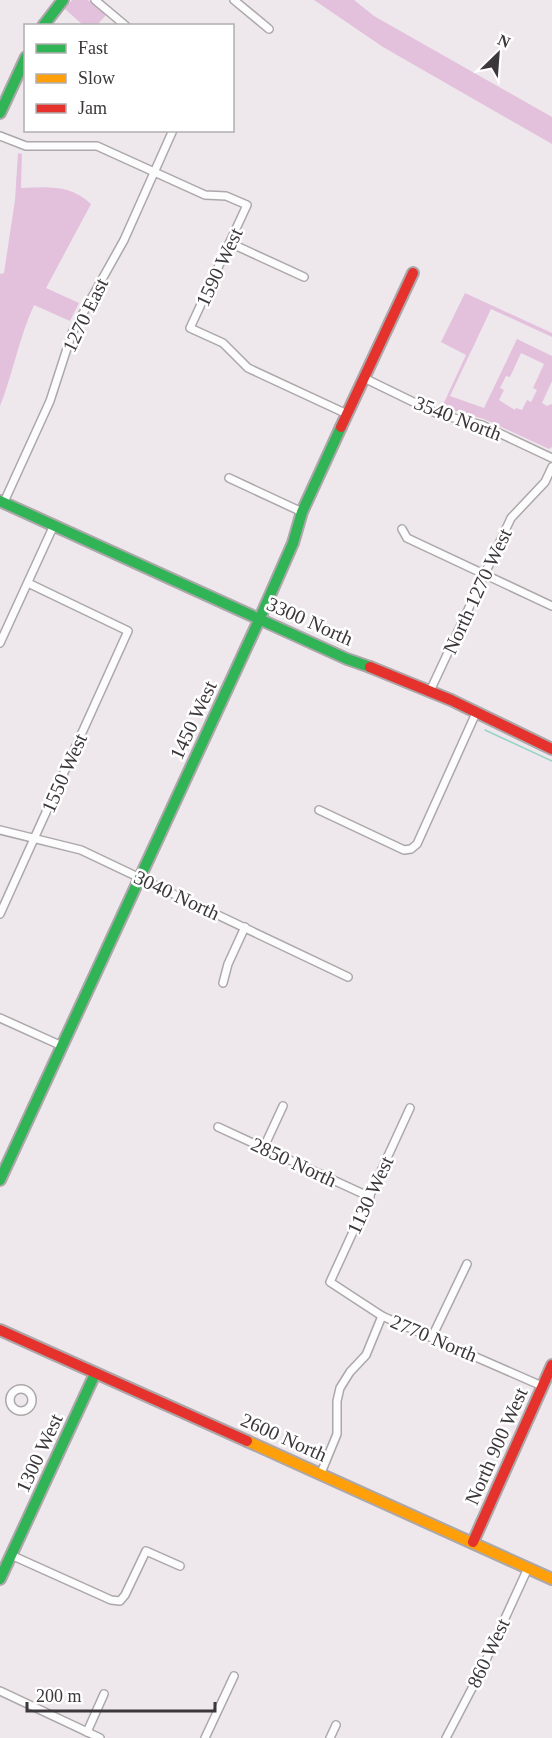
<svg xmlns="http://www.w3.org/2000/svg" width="552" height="1738" font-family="'Times New Roman',serif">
  <rect width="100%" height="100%" fill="#eee8ec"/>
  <g fill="#e3c0dc" fill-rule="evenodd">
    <path d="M72,0H88L106,15L97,25H83L65,9Z"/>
    <path d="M314,0H354L374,16L552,117V144L383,47Z"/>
    <path d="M18,153L22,154L21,188C47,187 70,184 91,204L46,288L79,303L70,321L34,305C19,338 13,373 0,406V274L4,273L15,200Z"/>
    <path d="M465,293L552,333V337L491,309L450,396L484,408L517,339L552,356V381L542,403L547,406L552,404V447L549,449L484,419L442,407L466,355L441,342ZM521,353L544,364L533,388L537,390L531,402L527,400L522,410L516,408L515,410L499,400L504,390L500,388L506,376L510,377Z"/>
  </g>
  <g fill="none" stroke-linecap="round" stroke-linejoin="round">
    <path stroke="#97d4c3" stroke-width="1.5" d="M485,730L552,761"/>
    <g stroke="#aba7aa" stroke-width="10">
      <g id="street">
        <path d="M95,0L126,26"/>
        <path d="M234,0L269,29"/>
        <path d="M0,136L26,146H97L205,195L226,196L247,205L190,328L223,343L248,368L347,414"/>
        <path d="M230,243L304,277"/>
        <path d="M364,378L438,414L482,425L552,458"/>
        <path d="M229,478L302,512"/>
        <path d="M4,502L50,401L72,333L124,240L173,130"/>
        <path d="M402,529L407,538L552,606"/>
        <path d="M0,643L54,525"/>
        <path d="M430,691L511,518L545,482L552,467"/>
        <path d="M319,810L404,850L411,849L417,844L476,713"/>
        <path d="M0,830L81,850L348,977"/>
        <path d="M0,914L128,631L28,583"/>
        <path d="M223,983L228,964L245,927"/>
        <path d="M0,1018L62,1046"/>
        <path d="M410,1108L330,1282L382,1316L542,1386"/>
        <path d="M218,1127L370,1197"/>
        <path d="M264,1147L283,1106"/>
        <path d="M432,1337L467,1264"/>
        <circle cx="21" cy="1400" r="11"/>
        <path d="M321,1473L337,1434V1401L340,1388L350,1372L366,1355L382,1316"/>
        <path d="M11,1555L111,1600L120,1601L125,1595L146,1551L180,1566"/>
        <path d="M0,1691L100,1738"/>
        <path d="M87,1732L104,1694"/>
        <path d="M205,1738L234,1676"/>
        <path d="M330,1738L336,1725"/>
        <path d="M446,1738L480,1673L528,1568"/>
      </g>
    </g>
    <g stroke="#aba7aa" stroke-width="14">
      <g id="fast">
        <path d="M43,26L63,0"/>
        <path d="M0,113L26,57"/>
        <path d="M0,501L347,659L370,667"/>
        <path d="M0,1180L260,618L293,543L302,512L341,427"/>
        <path d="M0,1579L95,1374"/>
      </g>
    </g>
    <g stroke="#aba7aa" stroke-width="14">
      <path id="slow" d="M247,1441L552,1579"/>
    </g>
    <g stroke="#aba7aa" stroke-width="14">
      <g id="jam">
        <path d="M341,427L413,273"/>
        <path d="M370,667L451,700L552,749"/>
        <path d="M0,1330L247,1441"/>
        <path d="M473,1542L552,1365"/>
      </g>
    </g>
    <use href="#street" stroke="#fcfcfc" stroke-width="7"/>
    <use href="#fast" stroke="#30b455" stroke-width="10"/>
    <use href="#slow" stroke="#ff9f0a" stroke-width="10"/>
    <use href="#jam" stroke="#e5322d" stroke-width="10"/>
  </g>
  <g text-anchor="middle" stroke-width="5" stroke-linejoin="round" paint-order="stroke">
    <g font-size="20" fill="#3b373a" stroke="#fff">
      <text transform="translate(219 267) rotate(-65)" y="7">1590 West</text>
      <text transform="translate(85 315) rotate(-64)" y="7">1270 East</text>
      <text transform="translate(458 418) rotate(21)" y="7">3540 North</text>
      <text transform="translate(477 591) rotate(-65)" y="7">North 1270 West</text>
      <text transform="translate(310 621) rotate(24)" y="7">3300 North</text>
      <text transform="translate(193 720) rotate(-65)" y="7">1450 West</text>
      <text transform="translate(64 773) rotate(-66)" y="7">1550 West</text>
      <text transform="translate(177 895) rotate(25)" y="7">3040 North</text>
      <text transform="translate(294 1162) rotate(25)" y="7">2850 North</text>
      <text transform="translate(370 1195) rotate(-65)" y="7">1130 West</text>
      <text transform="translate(434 1338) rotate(23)" y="7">2770 North</text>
      <text transform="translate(284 1437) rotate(24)" y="7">2600 North</text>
      <text transform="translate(496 1446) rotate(-66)" y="7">North 900 West</text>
      <text transform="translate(39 1453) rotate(-65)" y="7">1300 West</text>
      <text transform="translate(488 1653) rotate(-65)" y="7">860 West</text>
    </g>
  </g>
  <rect x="24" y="24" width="210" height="108" fill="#ffffff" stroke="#b1afb0" stroke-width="1.5"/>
  <rect x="36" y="44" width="30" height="9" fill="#30b455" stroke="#b1afb0" stroke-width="1.5"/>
  <text x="78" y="54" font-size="18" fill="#3b373a">Fast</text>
  <rect x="36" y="74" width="30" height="9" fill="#ff9f0a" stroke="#b1afb0" stroke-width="1.5"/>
  <text x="78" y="84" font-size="18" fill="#3b373a">Slow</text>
  <rect x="36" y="104" width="30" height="9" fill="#e5322d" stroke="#b1afb0" stroke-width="1.5"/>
  <text x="78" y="114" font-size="18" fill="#3b373a">Jam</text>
  <g transform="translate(498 54) rotate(25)" stroke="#ffffff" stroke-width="4.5" paint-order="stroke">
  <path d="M0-4.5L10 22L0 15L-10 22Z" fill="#3b373a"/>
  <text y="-9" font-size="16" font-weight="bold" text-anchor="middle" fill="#3b373a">N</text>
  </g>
  <path d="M27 1702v9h188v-9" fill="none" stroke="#3b373a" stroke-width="3"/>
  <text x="36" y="1702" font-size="18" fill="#3b373a" stroke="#ffffff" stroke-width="4.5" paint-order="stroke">200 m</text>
</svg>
